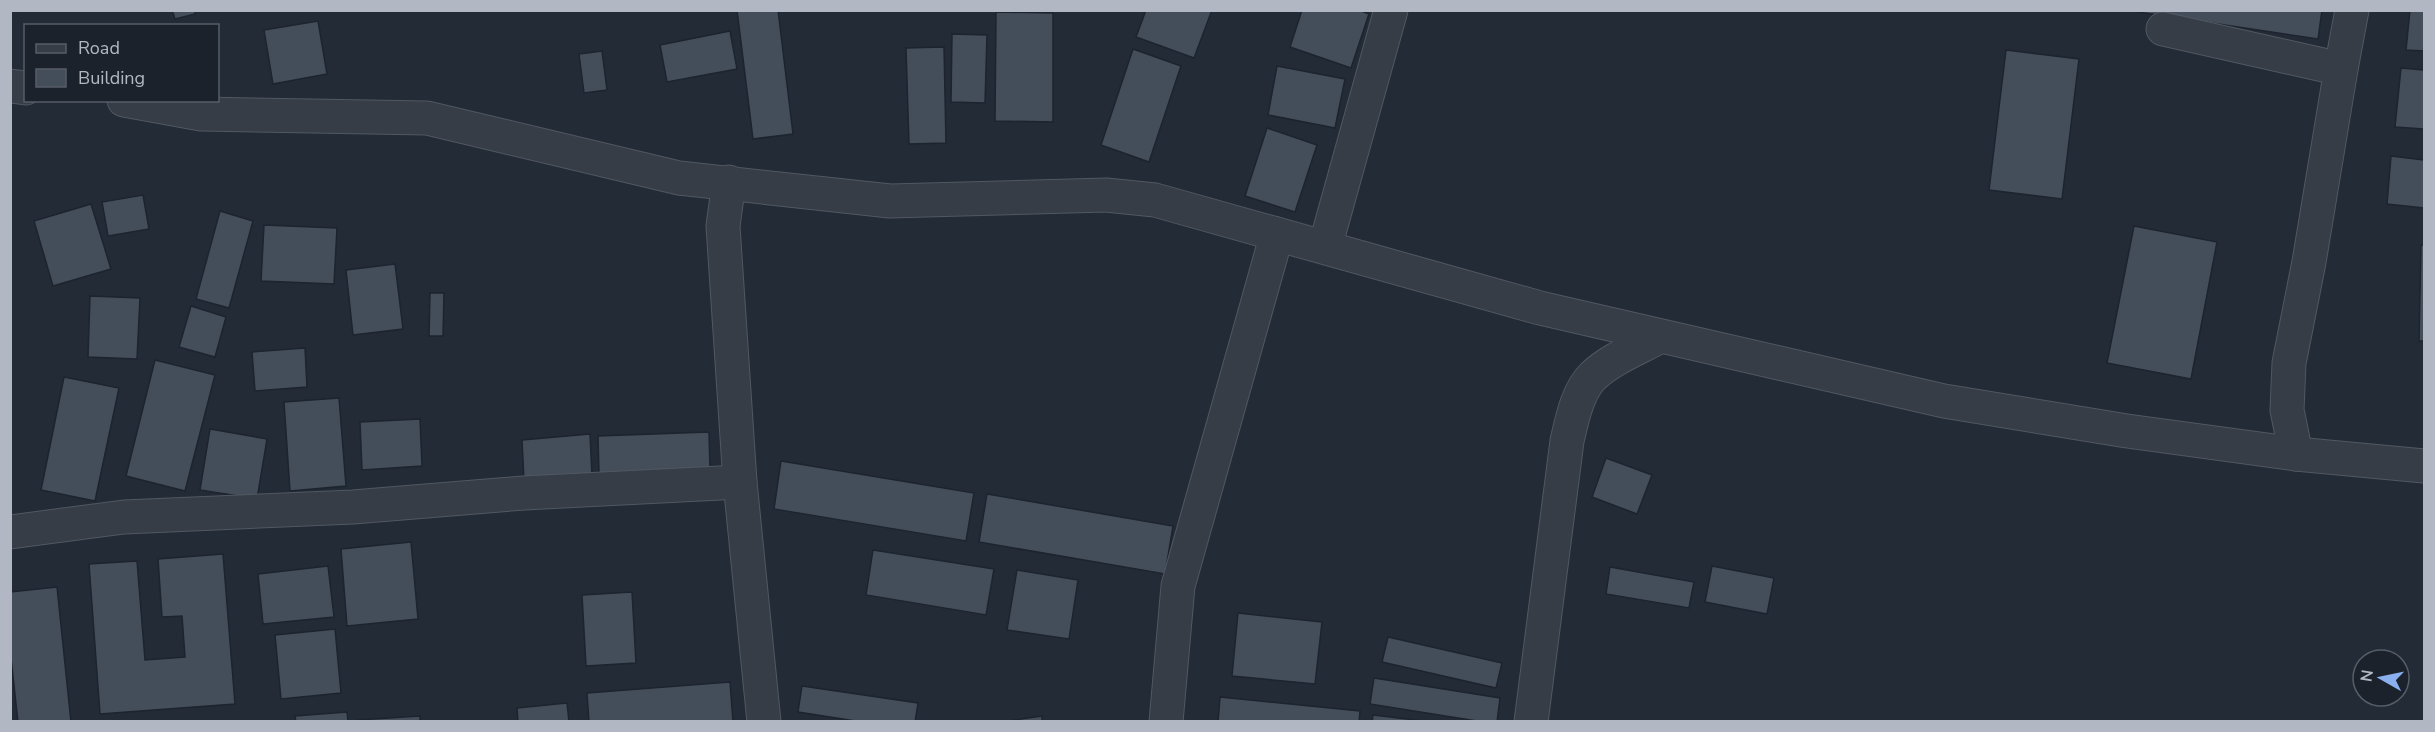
<svg xmlns="http://www.w3.org/2000/svg" width="2435" height="732" font-family="'Nunito Sans',sans-serif">
  <rect width="100%" height="100%" fill="#232b37"/>
  <g fill="#444e5b" stroke="#1d242e" stroke-width="1.5">
    <path d="M172,10H195V14L175,19Z"/>
    <path d="M737,10H778L793,134L753,139Z"/>
    <path d="M1146,10H1212L1194,58L1136,37Z"/>
    <path d="M1302,10H1359L1369,14L1351,68L1290,47Z"/>
    <path d="M2125,10H2322L2318,39Z"/>
    <path d="M2410,10H2424V51L2406,50Z"/>
    <path d="M996,12L1053,13V122L995,121Z"/>
    <path d="M318,21L327,74L273,84L264,30Z"/>
    <path d="M730,31L737,69L667,82L660,45Z"/>
    <path d="M952,34L987,35L985,103L951,102Z"/>
    <path d="M944,47L946,143L909,144L906,48Z"/>
    <path d="M1133,49L1181,66L1149,162L1101,145Z"/>
    <path d="M2006,50L2079,59L2062,199L1989,190Z"/>
    <path d="M602,51L607,90L584,93L579,54Z"/>
    <path d="M1277,66L1345,79L1335,128L1268,115Z"/>
    <path d="M2401,68L2424,70V129L2395,127Z"/>
    <path d="M1267,128L1317,145L1295,212L1245,196Z"/>
    <path d="M2391,156L2424,160V208L2387,204Z"/>
    <path d="M143,195L149,229L108,236L102,202Z"/>
    <path d="M91,204L111,269L53,286L34,221Z"/>
    <path d="M220,211L253,221L229,308L196,299Z"/>
    <path d="M264,225L337,228L334,284L261,281Z"/>
    <path d="M2134,226L2217,242L2191,379L2107,363Z"/>
    <path d="M2421,245H2424V341H2419Z"/>
    <path d="M395,264L403,329L353,335L346,270Z"/>
    <path d="M430,293H444L443,336H429Z"/>
    <path d="M90,296L140,298L137,359L88,357Z"/>
    <path d="M191,306L226,317L215,357L179,347Z"/>
    <path d="M305,348L307,387L255,391L252,352Z"/>
    <path d="M155,360L215,375L185,491L126,476Z"/>
    <path d="M64,377L119,388L95,501L41,490Z"/>
    <path d="M339,398L346,486L290,491L284,402Z"/>
    <path d="M420,419L422,466L362,470L360,422Z"/>
    <path d="M210,429L267,439L257,499L200,490Z"/>
    <path d="M709,432L710,469L599,474L598,436Z"/>
    <path d="M590,434L592,476L524,481L522,440Z"/>
    <path d="M1606,458L1652,475L1637,514L1592,497Z"/>
    <path d="M781,461L974,493L966,541L774,509Z"/>
    <path d="M987,494L1173,526L1165,574L979,542Z"/>
    <path d="M411,542L418,619L347,626L341,549Z"/>
    <path d="M873,550L994,569L986,615L866,595Z"/>
    <path d="M223,554L235,704L100,714L89,564L137,561L145,660L185,657L182,616L162,617L158,559Z"/>
    <path d="M328,566L334,617L263,624L258,574Z"/>
    <path d="M1712,566L1774,578L1767,614L1705,602Z"/>
    <path d="M1610,567L1694,582L1689,608L1606,594Z"/>
    <path d="M1017,570L1078,580L1069,639L1007,630Z"/>
    <path d="M57,587L71,722H18L10,649V592Z"/>
    <path d="M632,592L636,663L586,666L582,595Z"/>
    <path d="M1238,613L1322,622L1315,684L1232,676Z"/>
    <path d="M335,629L341,693L281,699L275,635Z"/>
    <path d="M1388,637L1502,663L1496,688L1382,662Z"/>
    <path d="M1374,678L1500,698L1497,722H1483L1370,704Z"/>
    <path d="M730,682L733,722H589L587,693Z"/>
    <path d="M802,686L918,703L915,722H862L798,712Z"/>
    <path d="M1220,697L1360,711L1359,722H1218Z"/>
    <path d="M567,703L569,722H518L517,708Z"/>
    <path d="M347,712L348,722H296L295,716Z"/>
    <path d="M1373,715L1432,722H1372Z"/>
    <path d="M420,716V722H358V720Z"/>
    <path d="M1042,716V722H1001Z"/>
  </g>
  <g fill="none" stroke-linecap="round" stroke-linejoin="round">
    <g stroke="#515862" stroke-width="35">
      <g id="minor">
        <path d="M2163,29L2341,69L2309,262L2289,363L2287,410L2296,454"/>
        <path d="M2341,69L2352,10"/>
        <path d="M10,86L26,88"/>
        <path d="M124,100L201,114L427,118L679,178L890,201L1106,195L1155,200L1540,308L1944,401L2127,431L2296,454L2424,466"/>
        <path d="M729,182L723,226L740,482L764,722"/>
        <path d="M1325,247L1391,10"/>
        <path d="M10,532L124,517L353,507L524,493L740,482"/>
        <path d="M1166,722L1178,586L1277,234"/>
        <path d="M1531,722L1567,441C1572,420 1577,392 1593,376C1611,359 1637,349 1659,337"/>
      </g>
    </g>
    <use href="#minor" stroke="#363d47" stroke-width="33"/>
  </g>
  <rect width="2435" height="732" fill="none" stroke="#b1b8c4" stroke-width="24"/>
  <rect x="24" y="24" width="195" height="78" fill="#1b222c" stroke="#575e69" stroke-width="1.5"/>
  <rect x="36" y="44" width="30" height="9" fill="#363d47" stroke="#575e69" stroke-width="1.5"/>
  <text x="78" y="54" font-size="18" fill="#b1b8c4">Road</text>
  <rect x="36" y="69" width="30" height="18" fill="#444e5b" stroke="#575e69" stroke-width="1.5"/>
  <text x="78" y="84" font-size="18" fill="#b1b8c4">Building</text>
  <g transform="translate(2381 678) rotate(279)"><circle r="28" fill="#1b222c" stroke="#575e69" stroke-width="1.5"/>
  <path d="M0-4.5L10 22L0 15L-10 22Z" fill="#8bb0ee"/>
  <text y="-9" font-size="16" font-weight="bold" text-anchor="middle" fill="#b1b8c4">N</text>
  </g>
</svg>
